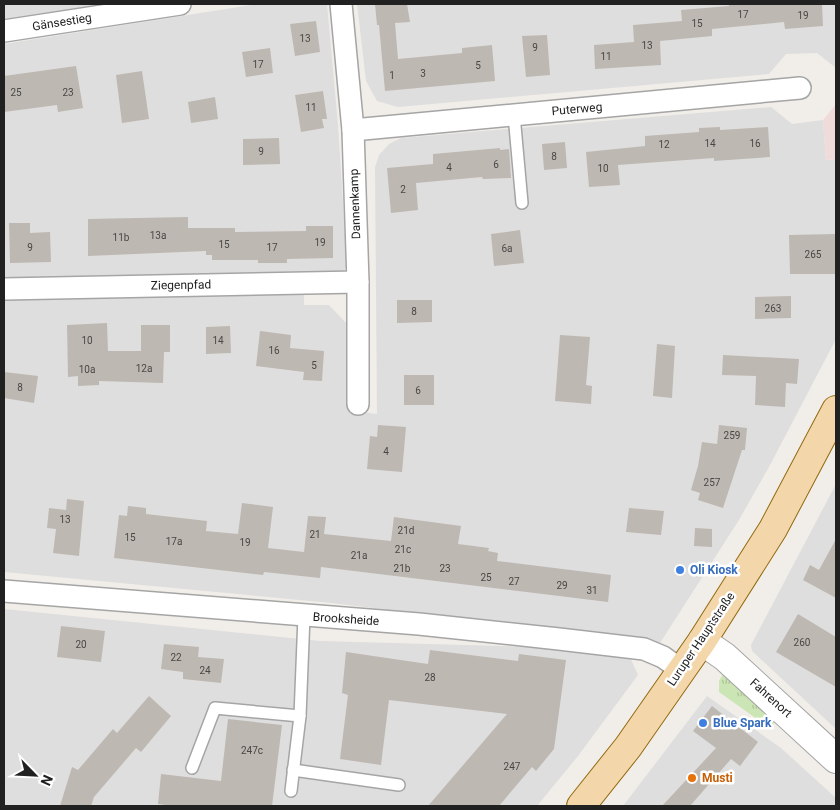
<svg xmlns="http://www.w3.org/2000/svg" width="840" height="810" font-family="Roboto,sans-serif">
  <defs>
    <pattern id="grass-tufts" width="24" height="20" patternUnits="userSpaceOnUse" patternTransform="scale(1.25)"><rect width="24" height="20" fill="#cbe5b4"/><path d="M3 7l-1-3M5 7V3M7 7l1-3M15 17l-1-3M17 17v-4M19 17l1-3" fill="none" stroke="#aec49a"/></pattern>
  </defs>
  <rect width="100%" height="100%" fill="#f1eee9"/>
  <g fill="#dfdede">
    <path d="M4,4H116L4,22Z"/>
    <path d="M258,4H327L338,125L347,266L340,276L4,281V44Z"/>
    <path d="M357,4H836V68L817,53L786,54L769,74L398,107L377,101L366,81Z"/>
    <path d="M771,107L792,124L823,120L826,160L836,159V339L769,467L739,520L660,643L332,603L4,572V294L304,289V305H329L347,324L348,410L377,414L375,167L379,155L389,144L401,138Z"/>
    <path d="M836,484V729L752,651L751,645Z"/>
    <path d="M4,609L320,641L535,647L629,655L638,675L578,756L537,806H4Z"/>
    <path d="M707,696L781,748L836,798V806H623Z"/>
  </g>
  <path fill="#efdcda" d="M836,104V159L826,160L823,120Z"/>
  <path fill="url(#grass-tufts)" d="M723,674L730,676L775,721L771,729L719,692V681Z"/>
  <g fill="#beb8b2">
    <path d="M375,4H407L410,22L395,23L398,59L462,53V48L492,45L495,81L385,91L379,25H377Z"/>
    <path d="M729,4H822L823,26L785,29L784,22L712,29V36L660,41L661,65L595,69L594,45L634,42L633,25L682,21L681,10L729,6Z"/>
    <path d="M316,21L320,52L295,56L290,24Z"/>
    <path d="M547,35L550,75L526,77L522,36Z"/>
    <path d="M270,48L273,73L246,77L242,52Z"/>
    <path d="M76,66L83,108L58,112L57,105L4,112V76Z"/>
    <path d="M142,71L149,119L122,123L116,75Z"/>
    <path d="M323,91L327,119H322L324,128L301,132L295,95Z"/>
    <path d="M215,97L218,119L191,123L188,102Z"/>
    <path d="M720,127V130L768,127L770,157L714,161V158L618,165L620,185L589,187L586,152L645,146V136L699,132V128Z"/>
    <path d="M279,138L280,164L243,165V139Z"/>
    <path d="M565,142L567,168L544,170L542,144Z"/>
    <path d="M500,148V150L509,149L511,178L483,179L482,177L416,183L418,210L391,213L387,168L433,164V154Z"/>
    <path d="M188,217V228H235V232L306,231V226H333V258L287,259V263H258V260H212V255H206V251L88,256V219Z"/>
    <path d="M9,223H30V233L50,232L51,262L10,263Z"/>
    <path d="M520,230L524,263L494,266L491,234Z"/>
    <path d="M836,234V274H790L789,235Z"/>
    <path d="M791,296V318L755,319V297Z"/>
    <path d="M397,300H432V322L397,323Z"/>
    <path d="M107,323L108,351H141V325H170V352H164L163,383L99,381V385L78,386V376L68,377L67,325Z"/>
    <path d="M230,326L231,353L206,354V327Z"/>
    <path d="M260,331L291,335L290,348L324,351L322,381L303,380L304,372L256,366Z"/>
    <path d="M560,335L590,337L586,385L592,386L591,404L555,401Z"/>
    <path d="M657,344L675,346L672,398L653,396Z"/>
    <path d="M723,355L799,359L797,384L786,383L785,407L755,405L756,376L722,375Z"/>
    <path d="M4,372L38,376L34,403L4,398Z"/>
    <rect x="404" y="375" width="30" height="30"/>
    <path d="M378,425L406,427L402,472L367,469L370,436L377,437Z"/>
    <path d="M719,425L747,428L745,450H742L723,508L698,500L700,493L691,490L698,466L702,442L717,444Z"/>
    <path d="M67,499L84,501L79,556L53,553L56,529L47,528L49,508L66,510Z"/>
    <path d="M242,503L273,507L268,548L304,552L308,516L326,517L324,534L391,541L394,517L461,526L458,544L489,548L488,551L498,553L497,561L611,575L608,602L321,567L320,578L264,572L263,575L114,558L119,515L127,516L128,506L146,508V514L207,521L206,531L238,534Z"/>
    <path d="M629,508L664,511L661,535L626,532Z"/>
    <path d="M695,528L712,529V547L694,546Z"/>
    <path d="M836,539V598L803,580L810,565L819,570Z"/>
    <path d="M798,614L836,637V687L776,652Z"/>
    <path d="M61,626L105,631L101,662L57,657Z"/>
    <path d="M164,644L199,647L198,657L224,659L221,683L183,679V672L161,669Z"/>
    <path d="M430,650L518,661L519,654L566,660L554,749L536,771L532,767L499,806H428L507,714L389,700L381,765L340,759L348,695L342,693L346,652L428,664Z"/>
    <path d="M149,696L171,716L141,752L136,748L94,797L91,806H60L72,767L78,770L113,729L117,733Z"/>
    <path d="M712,706L758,742L740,766L731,759L690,806H662L716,748L693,731Z"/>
    <path d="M228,719L282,725L272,806H173L158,804L161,774L221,781Z"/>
  </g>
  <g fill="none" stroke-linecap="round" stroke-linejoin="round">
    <g stroke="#a5a5a5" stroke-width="14">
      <g id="service">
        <path d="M514,115L522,203"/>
        <path d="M192,768L215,708L300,716"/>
        <path d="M293,770L399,785"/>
        <path d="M291,791L300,716L304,616"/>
      </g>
    </g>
    <g stroke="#a5a5a5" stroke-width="24">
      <g id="minor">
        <path d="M341,4L353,130L358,282V404"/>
        <path d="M4,31L180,4"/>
        <path d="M353,130L800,88"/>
        <path d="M4,289L358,282"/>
        <path d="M4,591L419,624L559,639L644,649L663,657L681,670"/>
      </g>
    </g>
    <g stroke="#a5a5a5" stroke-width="30">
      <path id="tertiary" d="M702,641L725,657L836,759"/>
    </g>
    <g stroke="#91690e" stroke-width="30">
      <path id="primary" d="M581,806L628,747L702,641L773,529L836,410"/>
    </g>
    <use href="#service" stroke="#fff" stroke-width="11"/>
    <use href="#minor" stroke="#fff" stroke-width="21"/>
    <use href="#tertiary" stroke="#fff" stroke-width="28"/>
    <use href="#primary" stroke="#f4d6ab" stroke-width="28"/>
  </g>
  <g fill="#3f7fe0" stroke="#fff" stroke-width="2">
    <circle cx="680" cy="570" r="5"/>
    <circle cx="703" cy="723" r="5"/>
  </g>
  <circle fill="#e8710a" stroke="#fff" stroke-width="2" cx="692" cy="778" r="5"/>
  <g text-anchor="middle" stroke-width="5" stroke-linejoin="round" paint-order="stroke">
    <g font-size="10" fill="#484745">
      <text x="743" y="18">17</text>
      <text x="803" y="19">19</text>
      <text x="697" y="27">15</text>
      <text x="305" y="42">13</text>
      <text x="647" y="49">13</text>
      <text x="535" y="51">9</text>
      <text x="606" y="60">11</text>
      <text x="258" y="68">17</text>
      <text x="478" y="69">5</text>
      <text x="423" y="77">3</text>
      <text x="392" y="79">1</text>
      <text x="16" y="96">25</text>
      <text x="68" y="96">23</text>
      <text x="311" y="111">11</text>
      <text x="710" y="147">14</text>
      <text x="755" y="147">16</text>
      <text x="664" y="148">12</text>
      <text x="261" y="155">9</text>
      <text x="554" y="160">8</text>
      <text x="496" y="168">6</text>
      <text x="449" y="171">4</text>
      <text x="603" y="172">10</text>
      <text x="403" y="193">2</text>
      <text x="158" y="239">13a</text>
      <text x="121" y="241">11b</text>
      <text x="320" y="246">19</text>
      <text x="224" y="248">15</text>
      <text x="30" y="251">9</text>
      <text x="272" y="251">17</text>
      <text x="507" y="252">6a</text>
      <text x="813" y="258">265</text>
      <text x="773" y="312">263</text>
      <text x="414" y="315">8</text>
      <text x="87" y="344">10</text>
      <text x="218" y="344">14</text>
      <text x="274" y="354">16</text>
      <text x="314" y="369">5</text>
      <text x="144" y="372">12a</text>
      <text x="87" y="373">10a</text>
      <text x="20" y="391">8</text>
      <text x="418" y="394">6</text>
      <text x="732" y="439">259</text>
      <text x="386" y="455">4</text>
      <text x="712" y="486">257</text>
      <text x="65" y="523">13</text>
      <text x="406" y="534">21d</text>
      <text x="315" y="538">21</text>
      <text x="130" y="541">15</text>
      <text x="174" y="545">17a</text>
      <text x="245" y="546">19</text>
      <text x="403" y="553">21c</text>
      <text x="359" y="559">21a</text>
      <text x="402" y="572">21b</text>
      <text x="445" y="572">23</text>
      <text x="486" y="581">25</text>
      <text x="514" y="585">27</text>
      <text x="562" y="589">29</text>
      <text x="592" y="594">31</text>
      <text x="802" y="646">260</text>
      <text x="81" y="648">20</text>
      <text x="176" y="661">22</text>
      <text x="205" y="674">24</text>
      <text x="430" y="681">28</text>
      <text x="252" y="754">247c</text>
      <text x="512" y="770">247</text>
    </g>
    <g font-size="12" fill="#212121" stroke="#fff">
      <text transform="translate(62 22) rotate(-9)" y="4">Gänsestieg</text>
      <text transform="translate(577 109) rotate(-5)" y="4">Puterweg</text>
      <text transform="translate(355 204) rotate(-92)" y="4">Dannenkamp</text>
      <text transform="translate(181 285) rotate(-1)" y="4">Ziegenpfad</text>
      <text transform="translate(346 619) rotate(4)" y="4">Brooksheide</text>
      <text transform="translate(701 639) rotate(-56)" y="4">Luruper Hauptstraße</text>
      <text transform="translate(771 698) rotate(42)" y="4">Fahrenort</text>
    </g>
    <g font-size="12" font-weight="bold" fill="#366cbe" stroke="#fff" text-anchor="start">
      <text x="690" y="574">Oli Kiosk</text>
      <text x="713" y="727">Blue Spark</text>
    </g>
    <g font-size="12" font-weight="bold" fill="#c56008" stroke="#fff" text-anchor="start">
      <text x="702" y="782">Musti</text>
    </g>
  </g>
  <rect width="840" height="810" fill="none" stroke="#212121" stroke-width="10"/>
  <g transform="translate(35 775) rotate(114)" stroke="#ffffff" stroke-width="4" paint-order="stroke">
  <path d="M0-4L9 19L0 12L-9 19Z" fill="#212121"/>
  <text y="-8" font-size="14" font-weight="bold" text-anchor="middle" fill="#212121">N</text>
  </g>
</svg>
